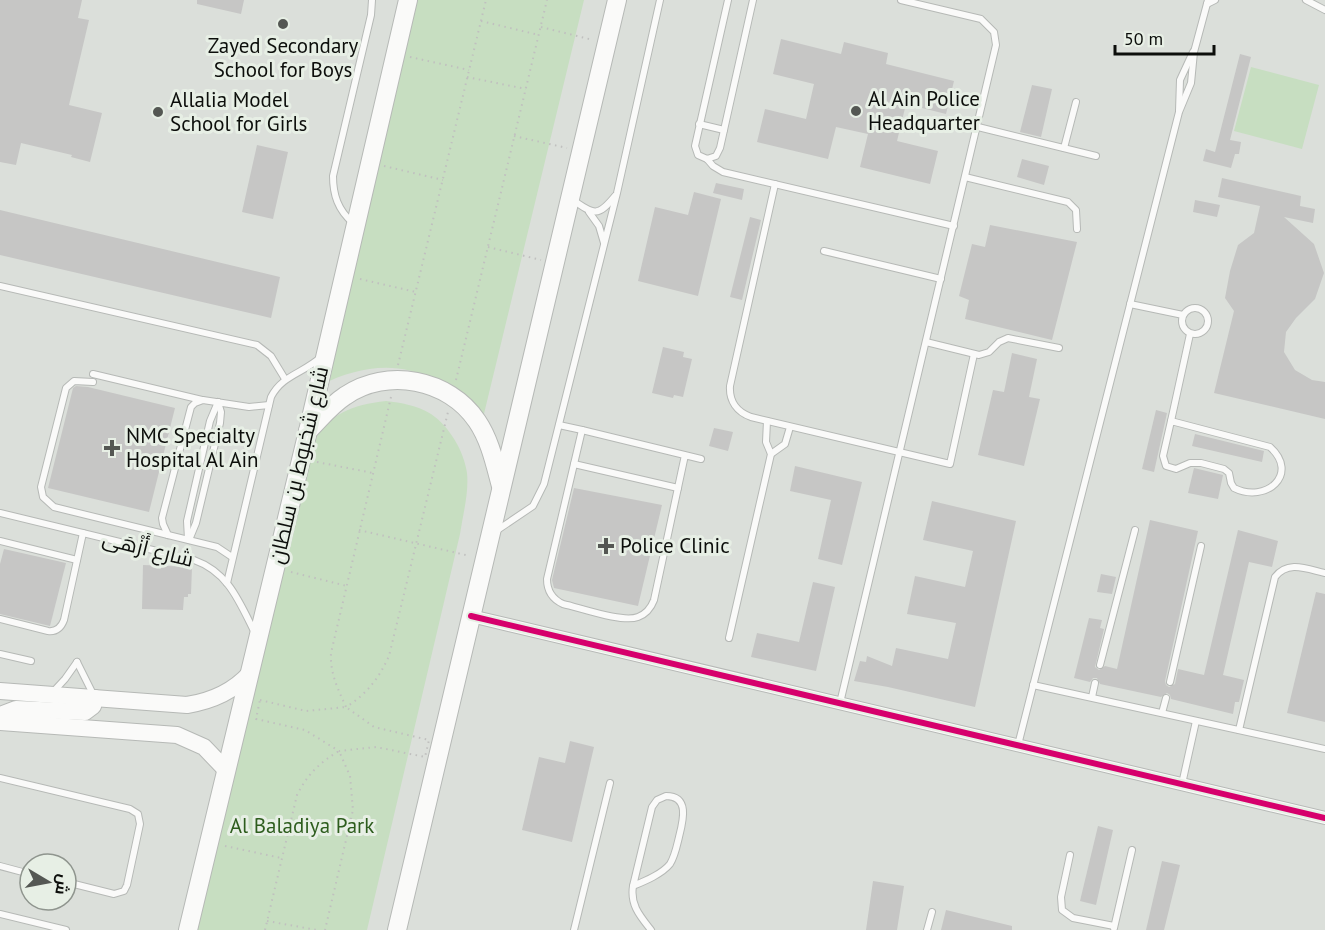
<svg xmlns="http://www.w3.org/2000/svg" width="1325" height="930" font-family="'PT Sans',Cairo,sans-serif">
  <rect width="100%" height="100%" fill="#dbdfda"/>
  <g fill="#c7dec1">
    <path d="M412,0H584L482,422C466,409 449,392 431,380C399,359 354,368 323,384Z"/>
    <path d="M1251,67L1319,85L1302,149L1234,131Z"/>
    <path d="M386,401C401,403 417,405 431,414C449,426 464,451 467,473C469,493 463,514 460,534L367,930H189L312,445C329,413 352,405 386,401Z"/>
  </g>
  <g fill="#c6c6c5">
    <path d="M0,0H82L78,18L89,20L69,105L102,113L90,162L71,157L72,155L21,143L16,165L0,162Z"/>
    <path d="M197,0H244L241,14L197,4Z"/>
    <path d="M781,39L841,54L844,42L888,53L886,64L954,81L946,114L906,104L897,141L938,151L930,184L860,167L868,134L836,127L828,159L757,142L765,109L806,119L814,84L773,74Z"/>
    <path d="M1240,54L1251,57L1230,140L1241,142L1239,154H1235L1231,168L1203,161L1206,149L1215,152Z"/>
    <path d="M1032,85L1052,89L1041,137L1020,132Z"/>
    <path d="M257,145L288,152L273,219L242,212Z"/>
    <path d="M1022,159L1049,166L1044,185L1017,177Z"/>
    <path d="M1222,178L1301,196L1300,206L1315,209L1313,223L1284,217L1314,244L1324,273L1315,299L1296,318L1286,332L1284,352L1295,370L1312,380L1325,382V419L1214,393L1234,311L1225,298L1230,271L1238,245L1254,233L1260,206L1218,197Z"/>
    <path d="M716,183L744,189L742,200L713,193Z"/>
    <path d="M694,192L721,199L698,296L638,281L655,207L688,215Z"/>
    <path d="M1195,200L1220,205L1217,217L1193,212Z"/>
    <path d="M0,210L280,277L271,318L0,255Z"/>
    <path d="M750,217L761,220L742,300L730,297Z"/>
    <path d="M990,225L1077,242L1052,340L965,319L969,300L959,296L972,244L985,247Z"/>
    <path d="M663,347L684,352L683,357L692,359L683,397L674,395L673,398L652,393Z"/>
    <path d="M1012,353L1037,359L1029,397L1040,399L1024,466L978,455L993,390L1004,392Z"/>
    <path d="M76,386L88,387L175,408L149,512L48,488L73,388Z"/>
    <path d="M1156,410L1167,413L1154,472L1142,469Z"/>
    <path d="M714,428L733,432L728,451L709,446Z"/>
    <path d="M1195,434L1264,451L1262,462L1192,446Z"/>
    <path d="M795,466L862,482L842,565L818,559L831,500L790,491Z"/>
    <path d="M1194,468L1223,475L1218,499L1188,493Z"/>
    <path d="M574,488L662,505L638,606L554,588L552,580Z"/>
    <path d="M932,501L1016,521L975,707L888,687L854,681L860,661L866,662L867,656L892,666L896,648L948,659L956,623L907,614L915,576L965,587L973,551L923,540Z"/>
    <path d="M1150,520L1198,531L1165,681L1166,685L1169,687L1175,684L1178,669L1204,675L1238,530L1278,541L1272,567L1249,562L1223,675L1244,680L1239,702H1235L1233,714L1171,699L1170,695L1167,693L1161,697L1100,684L1097,678H1093L1090,682L1074,678L1089,618L1102,620L1100,628L1104,629L1095,667L1099,670L1105,666L1117,669Z"/>
    <path d="M4,549L66,563L50,626L0,614V564Z"/>
    <path d="M143,565L192,567L191,594H188V597H184L183,610L142,609Z"/>
    <path d="M1101,574L1116,577L1112,594L1097,592Z"/>
    <path d="M813,582L835,587L816,671L751,657L757,633L799,642Z"/>
    <path d="M1316,592L1325,594V722L1287,713Z"/>
    <path d="M570,741L594,747L572,842L522,830L539,757L565,763Z"/>
    <path d="M1098,826L1113,830L1096,905L1080,901Z"/>
    <path d="M1162,861L1180,865L1164,930H1146Z"/>
    <path d="M873,881L904,886L897,930H866Z"/>
    <path d="M946,910L1012,926V930H941Z"/>
  </g>
  <g fill="none" stroke-linecap="round" stroke-linejoin="round">
    <g stroke="#b6b9b6" stroke-width="8">
      <g id="lane">
        <path d="M728,0L695,146L698,155L707,159L716,156L720,148L753,0"/>
        <path d="M1306,0L1325,10"/>
        <path d="M1207,4L1215,0"/>
        <path d="M1179,111L1180,80L1193,52"/>
        <path d="M699,124L724,130"/>
        <path d="M978,127L1096,156"/>
        <path d="M1064,148L1076,102"/>
        <path d="M707,159L713,166L723,172L954,226"/>
        <path d="M965,177L1068,202L1076,210L1077,229"/>
        <path d="M775,184L730,386C729,401 737,412 751,417L950,464L974,354"/>
        <path d="M573,200C594,215 598,217 615,196"/>
        <path d="M589,212L599,226L604,243"/>
        <path d="M353,223C338,210 333,195 333,176L371,15L372,0"/>
        <path d="M824,251L941,279"/>
        <path d="M0,286L257,345L271,356L285,379"/>
        <path d="M1130,304L1183,315"/>
        <circle cx="1195" cy="321" r="13"/>
        <path d="M926,342L979,355L989,352L999,342L1008,338L1059,348"/>
        <path d="M93,374L202,400"/>
        <path d="M93,382L74,381L66,388L41,487L43,497L54,507L217,547L232,557"/>
        <path d="M1171,421L1270,447C1300,474 1266,504 1234,488L1231,483L1229,473L1224,469L1201,463H1190L1176,469L1166,466L1163,456Z"/>
        <path d="M1171,421L1190,334"/>
        <path d="M559,425L582,430"/>
        <path d="M771,454L785,444L790,427"/>
        <path d="M685,455L654,600C651,608 646,614 638,617C622,623 581,608 563,604C552,599 547,591 547,579L582,430L701,459"/>
        <path d="M574,464L678,488"/>
        <path d="M0,513L194,560C228,572 239,601 254,631"/>
        <path d="M496,531L533,506L544,484L617,193L660,0"/>
        <path d="M168,535L163,524L162,518L191,407L195,403L203,400L249,407L269,405"/>
        <path d="M188,539L187,521L210,421L218,402"/>
        <path d="M189,540L196,523L220,423L221,412L218,402"/>
        <path d="M0,541L77,560"/>
        <path d="M227,583L271,397C282,375 304,373 321,357"/>
        <path d="M0,619L48,631C56,632 61,628 64,620L83,533"/>
        <path d="M729,638L771,454L766,442L767,421"/>
        <path d="M0,654L31,661"/>
        <path d="M77,662L94,696"/>
        <path d="M1100,665L1135,530"/>
        <path d="M1170,682L1201,546"/>
        <path d="M1033,685L1325,749"/>
        <path d="M53,692L65,679L77,662"/>
        <path d="M1092,697L1095,683"/>
        <path d="M840,703L996,45L994,32L981,19L901,0"/>
        <path d="M1162,713L1166,698"/>
        <path d="M1239,730L1275,577C1288,560 1307,569 1325,573"/>
        <path d="M1018,745L1179,112L1191,83L1194,52L1208,0"/>
        <path d="M0,778L130,809L138,814L140,824L127,885L124,891L114,894L66,882"/>
        <path d="M1182,784L1196,721"/>
        <path d="M666,796C690,796 683,821 679,837C677,845 675,856 670,864C662,874 645,881 633,886L652,807L657,800Z"/>
        <path d="M1070,855L1061,897L1062,910L1073,918L1114,926"/>
        <path d="M0,866L30,874"/>
        <path d="M633,886C630,905 640,916 651,930"/>
        <path d="M0,914L66,930"/>
        <path d="M1114,928L1132,850"/>
        <path d="M574,930L610,783"/>
        <path d="M927,930L932,912"/>
      </g>
    </g>
    <g stroke="#b6b9b6" stroke-width="14">
      <path id="street" d="M471,616L1325,818"/>
    </g>
    <g stroke="#b6b9b6" stroke-width="18">
      <g id="secondary">
        <path d="M0,691L187,705C212,701 233,692 250,673"/>
        <path d="M0,715L16,709L85,712L93,706L95,698"/>
        <path d="M0,722L177,735L204,747L226,770"/>
      </g>
    </g>
    <g stroke="#b6b9b6" stroke-width="20">
      <g id="primary">
        <path d="M308,431C320,419 331,405 345,396C387,367 449,379 477,421C490,440 495,464 501,486"/>
        <path d="M188,930L308,431L408,0"/>
        <path d="M397,930L617,0"/>
      </g>
    </g>
    <g stroke="#c0c0bf" stroke-width="2" stroke-dasharray="1.5 4.5" stroke-linecap="butt">
      <path d="M481,21L539,35"/>
      <path d="M541,27L593,40"/>
      <path d="M410,57L469,70"/>
      <path d="M467,77L526,89"/>
      <path d="M514,136L567,148"/>
      <path d="M384,166L443,180"/>
      <path d="M488,247L541,260"/>
      <path d="M360,279L416,292"/>
      <path d="M398,365L486,0"/>
      <path d="M456,380L547,0"/>
      <path d="M391,397L331,653C330,674 338,689 346,707C367,694 379,678 389,656L448,412"/>
      <path d="M317,462L373,473"/>
      <path d="M359,530L470,556"/>
      <path d="M291,572L347,586"/>
      <path d="M260,700L306,711L346,707L374,727L429,740L425,757L376,747L339,751L305,730L256,719Z"/>
      <path d="M225,846L281,858"/>
      <path d="M267,921L317,930"/>
      <path d="M265,930L297,795C307,775 320,762 339,751L350,776L353,810L325,930"/>
    </g>
    <use href="#lane" stroke="#fafaf9" stroke-width="6"/>
    <use href="#street" stroke="#fafaf9" stroke-width="12"/>
    <use href="#secondary" stroke="#fafaf9" stroke-width="16"/>
    <use href="#primary" stroke="#fafaf9" stroke-width="18"/>
    <g stroke="#e7efe5" stroke-width="10">
      <path id="cycleway" d="M471,616L1325,818"/>
    </g>
    <use href="#cycleway" stroke="#d6006c" stroke-width="6"/>
  </g>
  <g fill="#545753" stroke="#e7efe5" stroke-width="2">
    <circle cx="283" cy="24" r="6"/>
    <circle cx="856" cy="111" r="6"/>
    <circle cx="158" cy="112" r="6"/>
    <path d="M109 439h6v6h6v6h-6v6h-6v-6h-6v-6h6z"/>
    <path d="M603 537h6v6h6v6h-6v6h-6v-6h-6v-6h6z"/>
  </g>
  <g text-anchor="middle" stroke-width="6" stroke-linejoin="round" paint-order="stroke">
    <g font-size="21" fill="#0c0e0b" stroke="#e7efe5" text-anchor="start">
      <text x="283" y="53" text-anchor="middle">Zayed Secondary<tspan x="283" dy="24">School for Boys</tspan></text>
      <text x="868" y="106">Al Ain Police<tspan x="868" dy="24">Headquarter</tspan></text>
      <text x="170" y="107">Allalia Model<tspan x="170" dy="24">School for Girls</tspan></text>
      <text x="126" y="443">NMC Specialty<tspan x="126" dy="24">Hospital Al Ain</tspan></text>
      <text x="620" y="553">Police Clinic</text>
    </g>
    <g font-size="21" fill="#0c0e0b" stroke="#e7efe5">
      <text transform="translate(299 465) rotate(-77)" y="7">شارع شخبوط بن سلطان</text>
      <text transform="translate(148 549) rotate(14)" y="7">شارع أَزْهَى</text>
    </g>
    <g font-size="21" fill="#2e5d1e" stroke="#e7efe5">
      <text x="302" y="833">Al Baladiya Park</text>
    </g>
  </g>
  <g transform="translate(48 882) rotate(100)"><circle r="28" fill="#e7efe5" stroke="#8f958e" stroke-width="1.5"/>
  <path d="M0-4.5L10 22L0 15L-10 22Z" fill="#545753"/>
  <text y="-9" font-size="16" font-weight="bold" text-anchor="middle" fill="#0c0e0b">ش</text>
  </g>
  <path d="M1115 45v9h99v-9" fill="none" stroke="#0c0e0b" stroke-width="3"/>
  <text x="1124" y="45" font-size="18" fill="#0c0e0b" stroke="#e7efe5" stroke-width="4.5" paint-order="stroke">50 m</text>
</svg>
